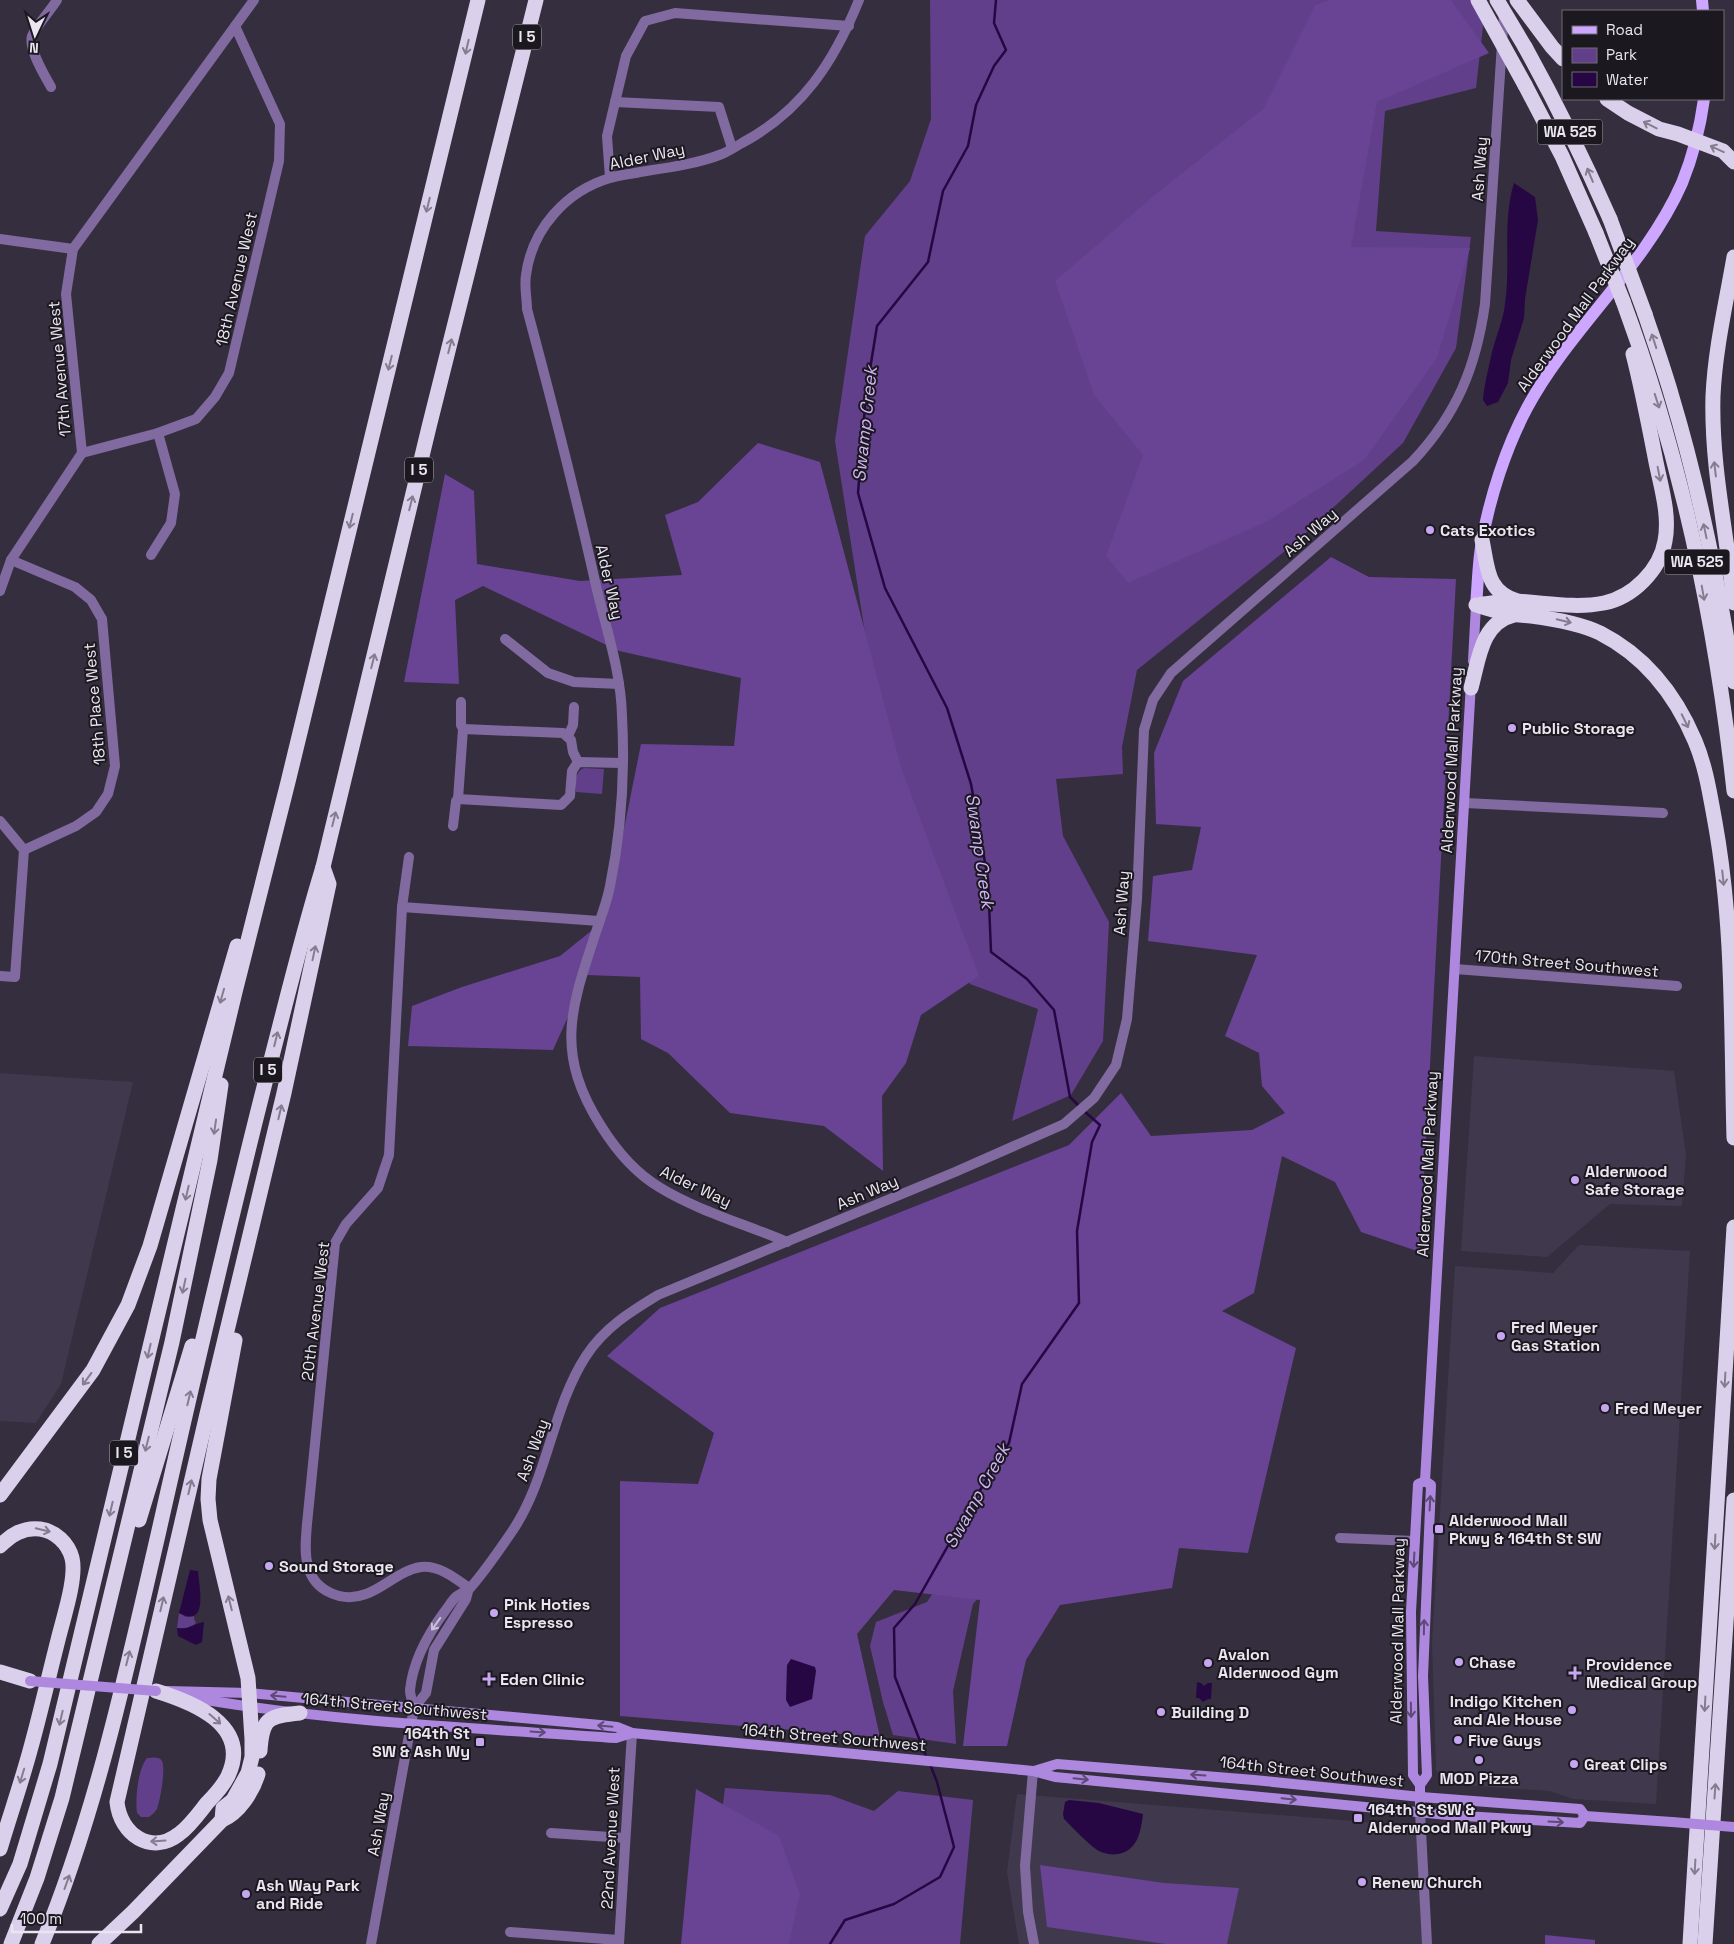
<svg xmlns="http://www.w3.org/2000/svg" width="1734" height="1944" font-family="'Space Grotesk',sans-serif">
  <rect width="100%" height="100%" fill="#352e3e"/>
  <g fill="#40384d">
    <path d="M1474,1056L1674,1071L1686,1155L1682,1206L1610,1204L1547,1257L1461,1251Z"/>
    <path d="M0,1073L133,1082L61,1384L36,1423L0,1421Z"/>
    <path d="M1579,1245L1690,1251L1656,1804L1573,1799L1550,1791L1446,1784L1436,1770L1432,1642L1455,1266L1553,1273Z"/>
    <path d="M1017,1794L1404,1825L1415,1830L1422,1848L1427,1944H1019L1007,1872Z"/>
  </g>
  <g fill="#623f8a">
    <path d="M930,0H1486L1476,88L1385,111L1376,231L1471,237L1456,348L1403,443L1295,543L1137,670L1122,747L1123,774L1056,779L1063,836L1109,922L1103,1041L1071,1095L1012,1121L1038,1009L970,984L912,872L874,691L835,441L865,236L910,181L931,119Z"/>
    <path d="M584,768L604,769L602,794L576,792C576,783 574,772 584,768Z"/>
    <path d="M949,1569H1004L973,1604L953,1691L956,1744L893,1735L883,1702L870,1646L876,1622L927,1602Z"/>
    <path d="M179,1613L186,1617L194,1616V1619L196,1623L190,1628H177Z"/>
    <path d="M147,1758C152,1758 159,1756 162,1761C166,1768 160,1801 157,1809C155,1812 152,1815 149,1817H141L137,1813C135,1798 138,1769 147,1758Z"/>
    <path d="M725,1788L830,1795L874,1811L898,1791L973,1800L960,1944H705Z"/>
  </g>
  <g fill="#694394">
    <path d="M1330,0H1451L1489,53L1377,102L1351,247L1470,248L1437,358L1364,460L1266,522L1128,583L1106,556L1143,455L1094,395L1055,281L1157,193L1263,109L1315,5Z"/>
    <path d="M758,443L820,462L901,767L979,976L921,1015L906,1063L882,1096L883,1171L824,1126L730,1113L668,1053L641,1039L640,977L587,975L553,1050L408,1046L412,1006L462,987L560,956L606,919L641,744L734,746L741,678L619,651L483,586L455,600L459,684L404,682L445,474L474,491L477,564L580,581L682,575L665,515L698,502Z"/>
    <path d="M1331,557L1369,577L1456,579L1420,1252L1361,1232L1335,1182L1282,1156L1254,1293L1222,1311L1296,1348L1248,1553L1179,1548L1172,1588L1060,1605L1026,1660L1007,1746H963L980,1600L894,1590L857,1634L880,1737L620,1716V1481L698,1484L714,1433L607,1356L660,1308L1069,1145L1121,1093L1151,1136L1252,1130L1285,1113L1262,1086L1259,1053L1225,1036L1257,955L1148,941L1153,876L1192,870L1201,827L1156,824L1154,753L1183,681Z"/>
    <path d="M696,1789L779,1836L800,1894L789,1944H681Z"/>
    <path d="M1040,1865L1164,1883L1239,1888L1227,1944H1165L1047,1927Z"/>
    <path d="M1545,1935L1595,1940V1944H1545Z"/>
  </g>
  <g fill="#270743">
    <path d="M1514,183L1535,197L1538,220L1525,299L1524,318L1511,360L1508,383L1498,402L1487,406L1483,400C1484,386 1489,366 1492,352C1496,336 1503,321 1505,304C1511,263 1502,222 1514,183Z"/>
    <path d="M190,1570L198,1571C199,1586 209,1629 179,1613Z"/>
    <path d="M204,1622L202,1642L196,1645L178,1636L177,1628C188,1630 193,1624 204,1622Z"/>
    <path d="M791,1659L815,1667L816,1671L812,1699L790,1707L786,1700L787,1665Z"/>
    <path d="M1197,1682L1201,1683L1204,1686L1208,1683H1212L1211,1699H1208L1203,1702L1199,1698H1196Z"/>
    <path d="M1069,1800L1099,1803L1143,1814C1141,1830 1138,1851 1118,1854C1112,1855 1105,1854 1099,1851C1090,1846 1072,1827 1064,1819L1063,1814L1065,1802Z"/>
  </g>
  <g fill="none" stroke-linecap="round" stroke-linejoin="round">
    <g stroke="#270743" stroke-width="2.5">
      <path d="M996,0L994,23L1006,50L994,66L976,105L968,146L943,191L928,262L877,326L866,394L858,493L885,588L947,708L971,784L988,879L991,952L1027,979L1054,1010L1070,1097L1080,1107"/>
      <path d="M927,1759L895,1677L894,1628L915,1604L971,1505L1009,1443L1022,1384L1079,1303L1077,1231L1092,1142L1100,1125L1084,1111"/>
      <path d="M830,1944L845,1920L894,1904L940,1877L954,1847L937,1782L930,1764"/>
    </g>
    <g stroke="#816aa0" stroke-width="10">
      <path d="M51,87C45,76 28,49 32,36C36,26 51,10 57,0"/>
      <path d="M615,102L719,107L732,148"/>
      <path d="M610,178L607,136L626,56L645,21L675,13L849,26"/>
      <path d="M0,239L73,249"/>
      <path d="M82,453L158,433L196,419L215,397L229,373L279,161L280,124L235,26"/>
      <path d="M151,555L171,523L175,494L158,433"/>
      <path d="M11,560L75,587L91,600L102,619L115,766L108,794L96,812L76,826L24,850"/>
      <path d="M0,591L11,560L82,453L66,294L73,249L254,0"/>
      <path d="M505,639L548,673L574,682L619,684"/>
      <path d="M463,729L563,733L571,740L573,752L578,762"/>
      <path d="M568,736L573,725L574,707"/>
      <path d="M458,799L561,805L570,796L572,771L578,762L622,763"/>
      <path d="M1465,803L1663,813"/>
      <path d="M0,821L24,850L15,977L0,976"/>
      <path d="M453,826L456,801L458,799L463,729L461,725V702"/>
      <path d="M409,857L402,907L389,1155L378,1188L346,1224L335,1243L307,1524C306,1537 304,1553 308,1566C314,1591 342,1603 366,1594C384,1588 400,1570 421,1567C439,1565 455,1578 469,1588"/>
      <path d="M402,907L599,921"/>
      <path d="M1455,969L1677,986"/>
      <path d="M1340,1538L1415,1541"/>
      <path d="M1033,1771L1025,1866L1028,1912L1034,1944"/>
      <path d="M551,1833L625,1838"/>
      <path d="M510,1932L619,1940"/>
      <path d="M619,1944L632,1733"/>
    </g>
    <g stroke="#816aa0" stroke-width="10">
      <path d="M787,1242C745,1224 698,1211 659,1187C634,1172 616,1150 601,1126C554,1052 571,1008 596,932C601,917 607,902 610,886C621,832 625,771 622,716C621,673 607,631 597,590C576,496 552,402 527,309C527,298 524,286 526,275C532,229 566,191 610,178C620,175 631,174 640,172C666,168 697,164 722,154C729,151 735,147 742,143C802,111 834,62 859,0"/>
      <path d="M414,1708L426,1693L434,1650L466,1599L469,1588"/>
      <path d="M1420,1812L1427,1944"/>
      <path d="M371,1944L414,1708C413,1703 410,1696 410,1690C413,1660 428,1634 445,1611C449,1606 452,1600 457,1596C461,1593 466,1591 470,1588C482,1575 500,1549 511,1533C548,1480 551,1410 586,1356C604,1328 630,1312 658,1295L955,1172L1064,1124L1094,1098L1116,1065L1127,1019L1137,899L1144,730L1153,700L1171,673L1413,461C1457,414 1476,367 1485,304L1504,13"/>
    </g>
    <g stroke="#ae88de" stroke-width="10">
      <path d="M1473,661L1476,605"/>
      <path d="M1425,1481L1471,683"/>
      <path d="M167,1691L249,1693L600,1725L617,1727L632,1733L1033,1771L1055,1777L1448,1815L1580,1823L1585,1816"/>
      <path d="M189,1697C329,1722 474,1728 616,1738L632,1733"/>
      <path d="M1034,1771L1057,1764L1254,1780L1421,1797L1580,1809L1585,1816"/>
      <path d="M1420,1785L1427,1775L1423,1676L1431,1485L1425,1481"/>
      <path d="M1420,1812V1785L1413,1775L1411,1612L1418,1484L1425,1481"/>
      <path d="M1585,1816L1672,1822"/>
    </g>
    <g stroke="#cca6ff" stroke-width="12">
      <path d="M1702,0L1703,11"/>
      <path d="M1476,605C1478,584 1478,562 1482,541C1490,497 1506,447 1527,408C1570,328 1645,267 1682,183C1693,156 1700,128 1704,99"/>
    </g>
    <g stroke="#dbd0eb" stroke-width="15">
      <path d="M1517,0L1552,47L1563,59"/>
      <path d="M1525,47C1556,103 1584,160 1610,219"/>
      <path d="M1525,85L1562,156L1596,233"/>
      <path d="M1607,99L1628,113L1659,129L1678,134L1723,151L1734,162"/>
      <path d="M1734,257C1726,303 1715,350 1713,396C1711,466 1727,534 1734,603"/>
      <path d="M1623,301C1681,457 1716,625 1734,791"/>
      <path d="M1645,314C1654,341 1664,369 1672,397C1700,490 1719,587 1734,682"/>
      <path d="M1482,540C1488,568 1486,591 1517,601"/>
      <path d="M1482,604C1492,603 1503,601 1513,601C1543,602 1574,609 1604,603C1633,597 1660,570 1665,541C1670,515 1661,487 1656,462C1649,426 1642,389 1633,354"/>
      <path d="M1476,605C1485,608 1495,611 1505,613C1513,615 1522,615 1531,616C1554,619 1579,623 1600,633C1645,656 1676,696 1695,741C1706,767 1710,795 1715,822C1734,927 1731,1032 1734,1138"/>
      <path d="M1471,688C1479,659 1481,623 1514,615"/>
      <path d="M0,1495L93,1370L128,1305L150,1246L237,946"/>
      <path d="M139,1520L192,1346"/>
      <path d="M0,1546C11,1535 23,1527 40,1529C55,1531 68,1543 72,1558C77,1578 63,1619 58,1640C49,1675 41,1711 31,1747C22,1781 10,1815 0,1849"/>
      <path d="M0,1672L30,1681"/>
      <path d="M156,1691C192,1702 252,1725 228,1776C223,1786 215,1795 207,1803C199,1813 190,1826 179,1834C151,1856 120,1834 117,1802L207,1414L284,1093L329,884L323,867"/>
      <path d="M260,1751C262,1718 268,1716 300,1713"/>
      <path d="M222,1820L223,1808L233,1800L248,1773L252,1757V1739L248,1678L210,1520L208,1499L209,1479L235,1340"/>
      <path d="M0,1909L20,1864L50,1764L235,992L288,782L478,0"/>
      <path d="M11,1944L37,1878L62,1798L172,1342L210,1160L221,1085"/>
      <path d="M42,1944C96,1813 126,1673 158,1535C192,1384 227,1233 265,1083C284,1011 301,938 323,867L429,427L536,0"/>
      <path d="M99,1944L133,1912L222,1820C239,1813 253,1791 258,1774"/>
      <path d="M1690,1944L1734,1227"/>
      <path d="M1705,1944L1734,1500"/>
    </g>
    <g stroke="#ae88de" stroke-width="10">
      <path d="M30,1681L156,1691"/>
      <path d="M1672,1822L1734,1827"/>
    </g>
    <g stroke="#dbd0eb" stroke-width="15">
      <path d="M1478,0L1525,85"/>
      <path d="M1497,0L1525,47"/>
      <path d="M1610,219L1645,314"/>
      <path d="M1596,233L1623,301"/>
    </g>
  </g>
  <defs><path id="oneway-shaft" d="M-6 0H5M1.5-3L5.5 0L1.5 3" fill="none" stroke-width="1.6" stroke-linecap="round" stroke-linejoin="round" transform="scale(1.25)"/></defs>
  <g stroke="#857d8f">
    <use href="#oneway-shaft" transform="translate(467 47) rotate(103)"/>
    <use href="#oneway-shaft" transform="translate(1650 125) rotate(-153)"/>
    <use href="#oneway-shaft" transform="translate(1717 149) rotate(-155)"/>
    <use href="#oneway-shaft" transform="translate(1590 175) rotate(-113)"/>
    <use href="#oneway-shaft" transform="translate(428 205) rotate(104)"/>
    <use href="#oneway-shaft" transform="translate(1654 341) rotate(-108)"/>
    <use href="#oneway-shaft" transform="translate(450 346) rotate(-76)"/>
    <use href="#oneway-shaft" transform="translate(390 363) rotate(104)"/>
    <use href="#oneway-shaft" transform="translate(1657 401) rotate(72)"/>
    <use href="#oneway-shaft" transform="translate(1715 469) rotate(-97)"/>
    <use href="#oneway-shaft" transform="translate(1659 474) rotate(79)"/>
    <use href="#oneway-shaft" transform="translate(411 503) rotate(-76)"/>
    <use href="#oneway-shaft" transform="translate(351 521) rotate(104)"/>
    <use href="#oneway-shaft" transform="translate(1705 531) rotate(-102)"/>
    <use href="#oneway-shaft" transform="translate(1703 593) rotate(80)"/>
    <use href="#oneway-shaft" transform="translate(1564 621) rotate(13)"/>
    <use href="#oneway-shaft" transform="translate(373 661) rotate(-76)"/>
    <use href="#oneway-shaft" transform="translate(1685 721) rotate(64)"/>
    <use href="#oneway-shaft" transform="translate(334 819) rotate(-76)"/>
    <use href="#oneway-shaft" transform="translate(1723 878) rotate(84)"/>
    <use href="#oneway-shaft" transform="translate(314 953) rotate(-78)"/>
    <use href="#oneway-shaft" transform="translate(222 996) rotate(106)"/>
    <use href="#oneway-shaft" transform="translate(276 1039) rotate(-76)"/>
    <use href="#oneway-shaft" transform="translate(280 1112) rotate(-77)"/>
    <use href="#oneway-shaft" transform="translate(215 1127) rotate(98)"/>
    <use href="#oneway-shaft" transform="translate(187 1193) rotate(103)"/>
    <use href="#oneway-shaft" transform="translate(184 1286) rotate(102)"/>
    <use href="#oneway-shaft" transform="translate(149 1351) rotate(103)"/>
    <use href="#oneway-shaft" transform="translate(87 1379) rotate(126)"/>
    <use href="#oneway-shaft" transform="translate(1725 1380) rotate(93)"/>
    <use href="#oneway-shaft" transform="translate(189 1398) rotate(-77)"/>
    <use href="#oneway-shaft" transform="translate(147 1444) rotate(104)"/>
    <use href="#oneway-shaft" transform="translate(190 1487) rotate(-77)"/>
    <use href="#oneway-shaft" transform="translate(111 1509) rotate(103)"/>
    <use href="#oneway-shaft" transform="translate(43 1530) rotate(13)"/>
    <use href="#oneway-shaft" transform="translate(1715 1542) rotate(93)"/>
    <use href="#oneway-shaft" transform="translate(230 1603) rotate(-104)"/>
    <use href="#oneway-shaft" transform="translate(162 1604) rotate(-77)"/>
    <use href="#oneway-shaft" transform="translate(128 1658) rotate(-76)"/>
    <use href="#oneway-shaft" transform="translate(1705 1704) rotate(93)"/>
    <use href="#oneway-shaft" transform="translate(61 1718) rotate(103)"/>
    <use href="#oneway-shaft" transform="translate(215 1719) rotate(41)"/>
    <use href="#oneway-shaft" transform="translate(22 1776) rotate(107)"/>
    <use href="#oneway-shaft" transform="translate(1715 1791) rotate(-86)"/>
    <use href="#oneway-shaft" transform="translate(158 1841) rotate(176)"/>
    <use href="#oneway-shaft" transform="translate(1695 1867) rotate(93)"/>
    <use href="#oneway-shaft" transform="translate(67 1882) rotate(-70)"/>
  </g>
  <g stroke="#5d4a75">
    <use href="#oneway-shaft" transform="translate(1430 1503) rotate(-87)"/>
    <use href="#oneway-shaft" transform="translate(1414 1560) rotate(93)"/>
    <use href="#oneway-shaft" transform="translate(1424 1627) rotate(-89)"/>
    <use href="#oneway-shaft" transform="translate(278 1696) rotate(-175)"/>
    <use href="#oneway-shaft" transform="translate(1411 1710) rotate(89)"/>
    <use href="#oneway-shaft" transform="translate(605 1726) rotate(-175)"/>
    <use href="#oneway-shaft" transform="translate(538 1732) rotate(4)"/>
    <use href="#oneway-shaft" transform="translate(1198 1775) rotate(-176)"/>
    <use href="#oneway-shaft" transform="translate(1081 1779) rotate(6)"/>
    <use href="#oneway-shaft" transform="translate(1289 1799) rotate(6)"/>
    <use href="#oneway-shaft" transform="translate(1556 1822) rotate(3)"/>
  </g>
  <use stroke="#cac0d8" href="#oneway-shaft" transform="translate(436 1624) rotate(125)"/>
  <g fill="#c6a6f0" stroke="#1b181f" stroke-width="2">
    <circle cx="1430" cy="530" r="5"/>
    <circle cx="1512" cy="728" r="5"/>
    <circle cx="1575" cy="1180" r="5"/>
    <circle cx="1501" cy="1336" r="5"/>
    <circle cx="1605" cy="1408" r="5"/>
    <rect x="1434" y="1524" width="10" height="10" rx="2.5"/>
    <circle cx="269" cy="1566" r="5"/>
    <circle cx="494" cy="1613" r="5"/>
    <circle cx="1459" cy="1662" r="5"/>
    <circle cx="1208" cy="1663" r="5"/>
    <path d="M1572.5 1665.5h5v5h5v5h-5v5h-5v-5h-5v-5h5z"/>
    <path d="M486.5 1671.5h5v5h5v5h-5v5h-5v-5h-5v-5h5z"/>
    <circle cx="1572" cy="1710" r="5"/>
    <circle cx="1161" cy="1712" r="5"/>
    <circle cx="1458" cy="1740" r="5"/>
    <rect x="475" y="1737" width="10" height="10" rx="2.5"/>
    <circle cx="1479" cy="1760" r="5"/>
    <circle cx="1574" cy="1764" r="5"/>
    <rect x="1353" y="1813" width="10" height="10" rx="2.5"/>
    <circle cx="1362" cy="1882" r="5"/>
    <circle cx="246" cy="1894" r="5"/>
  </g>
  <g text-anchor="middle" stroke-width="4" stroke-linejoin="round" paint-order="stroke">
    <g fill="#1b181f" stroke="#aca8b1" stroke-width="1">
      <rect x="513" y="24.5" width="28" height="25" rx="4"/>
      <rect x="1537.5" y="119.5" width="65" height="25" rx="4"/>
      <rect x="405" y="457.5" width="28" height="25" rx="4"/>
      <rect x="1664.5" y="549.5" width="65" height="25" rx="4"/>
      <rect x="254" y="1057.5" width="28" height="25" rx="4"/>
      <rect x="110" y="1440.5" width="28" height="25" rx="4"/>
    </g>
    <g font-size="15" font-weight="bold" fill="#eae5f0">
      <text x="527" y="42">I 5</text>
      <text x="1570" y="137">WA 525</text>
      <text x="419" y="475">I 5</text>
      <text x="1697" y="567">WA 525</text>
      <text x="268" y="1075">I 5</text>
      <text x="124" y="1458">I 5</text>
    </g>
    <g font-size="16" fill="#eae5f0" stroke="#1b181f">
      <text transform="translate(647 156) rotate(-12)" y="6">Alder Way</text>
      <text transform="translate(1479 169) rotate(-86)" y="6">Ash Way</text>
      <text transform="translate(236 279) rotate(-77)" y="6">18th Avenue West</text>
      <text transform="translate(1575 314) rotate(-54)" y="6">Alderwood Mall Parkway</text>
      <text transform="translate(59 369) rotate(-95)" y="6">17th Avenue West</text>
      <text transform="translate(1310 532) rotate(-41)" y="6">Ash Way</text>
      <text transform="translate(610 582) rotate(77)" y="6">Alder Way</text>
      <text transform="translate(94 704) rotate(-95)" y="6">18th Place West</text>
      <text transform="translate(1451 760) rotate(-87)" y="6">Alderwood Mall Parkway</text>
      <text transform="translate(1121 903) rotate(-86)" y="6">Ash Way</text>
      <text transform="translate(1567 963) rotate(5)" y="6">170th Street Southwest</text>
      <text transform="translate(1427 1164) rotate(-87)" y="6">Alderwood Mall Parkway</text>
      <text transform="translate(696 1186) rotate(25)" y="6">Alder Way</text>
      <text transform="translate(867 1192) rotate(-23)" y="6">Ash Way</text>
      <text transform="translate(315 1311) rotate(-83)" y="6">20th Avenue West</text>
      <text transform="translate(532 1450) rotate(-70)" y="6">Ash Way</text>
      <text transform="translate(1397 1631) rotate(-89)" y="6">Alderwood Mall Parkway</text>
      <text transform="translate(395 1706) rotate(5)" y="6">164th Street Southwest</text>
      <text transform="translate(834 1737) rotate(5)" y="6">164th Street Southwest</text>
      <text transform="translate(1312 1771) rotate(6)" y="6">164th Street Southwest</text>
      <text transform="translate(378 1824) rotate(-80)" y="6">Ash Way</text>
      <text transform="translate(610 1838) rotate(-87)" y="6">22nd Avenue West</text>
    </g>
    <g font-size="16" font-weight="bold" fill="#eae5f0" stroke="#1b181f" text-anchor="start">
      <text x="1440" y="536">Cats Exotics</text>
      <text x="1522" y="734">Public Storage</text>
      <text x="1585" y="1177">Alderwood<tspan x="1585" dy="18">Safe Storage</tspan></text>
      <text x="1511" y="1333">Fred Meyer<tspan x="1511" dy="18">Gas Station</tspan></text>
      <text x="1615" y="1414">Fred Meyer</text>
      <text x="1449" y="1526">Alderwood Mall<tspan x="1449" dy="18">Pkwy &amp; 164th St SW</tspan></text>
      <text x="279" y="1572">Sound Storage</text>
      <text x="504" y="1610">Pink Hoties<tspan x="504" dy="18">Espresso</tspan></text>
      <text x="1218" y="1660">Avalon<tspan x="1218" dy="18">Alderwood Gym</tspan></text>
      <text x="1469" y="1668">Chase</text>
      <text x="1586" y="1670">Providence<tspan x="1586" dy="18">Medical Group</tspan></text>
      <text x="500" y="1685">Eden Clinic</text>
      <text x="1562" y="1707" text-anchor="end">Indigo Kitchen<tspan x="1562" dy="18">and Ale House</tspan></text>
      <text x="1171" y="1718">Building D</text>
      <text x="470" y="1739" text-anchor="end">164th St<tspan x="470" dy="18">SW &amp; Ash Wy</tspan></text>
      <text x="1468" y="1746">Five Guys</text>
      <text x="1584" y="1770">Great Clips</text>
      <text x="1479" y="1784" text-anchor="middle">MOD Pizza</text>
      <text x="1368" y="1815">164th St SW &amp;<tspan x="1368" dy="18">Alderwood Mall Pkwy</tspan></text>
      <text x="1372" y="1888">Renew Church</text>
      <text x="256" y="1891">Ash Way Park<tspan x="256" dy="18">and Ride</tspan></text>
    </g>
    <g font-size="18" font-style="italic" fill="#cfb4f6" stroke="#1b181f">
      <text transform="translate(865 424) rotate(-84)" y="6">Swamp Creek</text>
      <text transform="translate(980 851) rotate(82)" y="6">Swamp Creek</text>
      <text transform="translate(977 1496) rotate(-61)" y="6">Swamp Creek</text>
    </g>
  </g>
  <rect x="1562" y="10" width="162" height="90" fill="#1b181f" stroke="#6e6a73"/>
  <rect x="1572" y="26" width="25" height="8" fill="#cca6ff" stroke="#6e6a73"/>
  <text x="1606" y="35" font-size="15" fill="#eae5f0">Road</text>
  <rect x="1572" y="48" width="25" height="15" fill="#623f8a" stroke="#6e6a73"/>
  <text x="1606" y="60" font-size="15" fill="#eae5f0">Park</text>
  <rect x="1572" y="72" width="25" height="15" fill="#270743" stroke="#6e6a73"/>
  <text x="1606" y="85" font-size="15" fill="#eae5f0">Water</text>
  <g transform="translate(35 35) rotate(184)" stroke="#1b181f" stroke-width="4" paint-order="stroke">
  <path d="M0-4L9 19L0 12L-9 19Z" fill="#eae5f0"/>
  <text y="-8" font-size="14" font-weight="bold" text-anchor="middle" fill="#eae5f0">N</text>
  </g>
  <path d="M12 1924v8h129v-8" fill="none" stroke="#eae5f0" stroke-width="2.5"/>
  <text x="20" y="1924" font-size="15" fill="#eae5f0" stroke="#1b181f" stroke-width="4" paint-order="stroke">100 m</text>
</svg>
